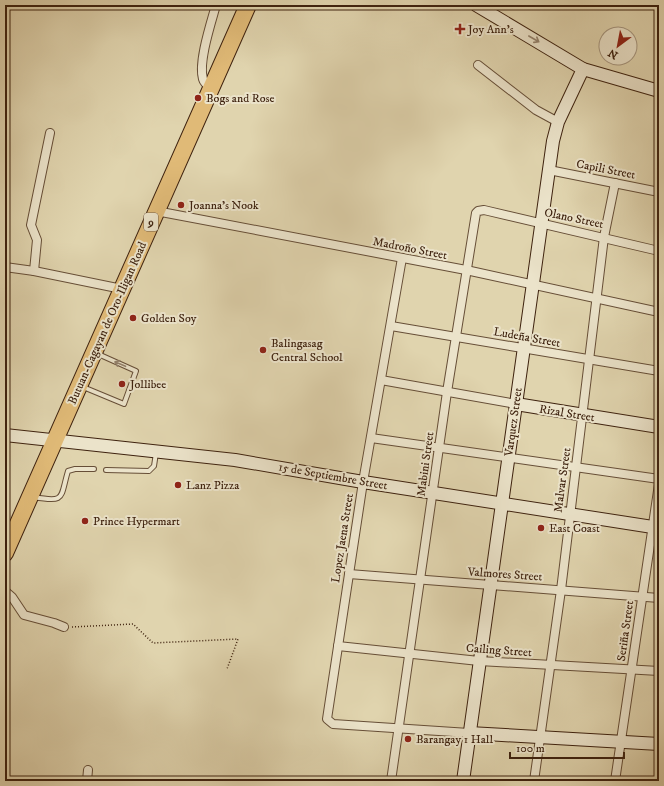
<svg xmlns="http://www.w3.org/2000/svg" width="664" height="786" font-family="'IM FELL DW Pica',serif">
  <rect width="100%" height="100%" fill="#e0d4ae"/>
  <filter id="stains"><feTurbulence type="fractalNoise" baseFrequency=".005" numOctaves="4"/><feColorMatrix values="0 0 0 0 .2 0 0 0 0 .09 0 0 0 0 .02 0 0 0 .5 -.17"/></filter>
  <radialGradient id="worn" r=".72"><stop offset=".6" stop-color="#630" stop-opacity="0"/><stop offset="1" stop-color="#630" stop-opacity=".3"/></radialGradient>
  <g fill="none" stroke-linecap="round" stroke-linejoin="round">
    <g stroke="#664e37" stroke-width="6">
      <g id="lane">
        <path d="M83,387L124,404L136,371L98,354"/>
        <path d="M106,470L149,471L154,466L156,453"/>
        <path d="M34,497C66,503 60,498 68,471L75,469H94"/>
      </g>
    </g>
    <g stroke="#664e37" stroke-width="10">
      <g id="street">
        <path d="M478,65L536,110L558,122"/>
        <path d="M211,88C208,86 204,83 203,79C198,62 211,23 216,5"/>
        <path d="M549,170L659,192"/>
        <path d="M156,211L466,270L659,312"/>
        <path d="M402,258L363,482L327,719L333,724L469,733"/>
        <path d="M5,267L34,271L122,289"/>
        <path d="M34,271L37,240L31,225L50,133"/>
        <path d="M391,326L659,371"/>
        <path d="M381,380L516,404"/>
        <path d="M371,438L659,479"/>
        <path d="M349,574L659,598"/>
        <path d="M5,591L12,597L24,615L54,623L64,627"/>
        <path d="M338,646L479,661L659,671"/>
        <path d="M87,781L88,770"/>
        <path d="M391,781L447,392L476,213L478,211L484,210L659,251"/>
        <path d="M534,781L561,590L604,237L615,183"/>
        <path d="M615,781L659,484"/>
      </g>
    </g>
    <g stroke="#3e220f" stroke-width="14">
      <g id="secondary">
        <path d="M476,5L583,69L659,91"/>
        <path d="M516,404L659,427"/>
        <path d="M5,435L235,460L363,482L659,528"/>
        <path d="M469,733L659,744"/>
        <path d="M463,781L553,141L558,122L583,69"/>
      </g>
    </g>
    <g stroke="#3e220f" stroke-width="18">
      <path id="highway" d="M5,553L248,5"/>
    </g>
    <path stroke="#3e220f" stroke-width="1.5" stroke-dasharray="1 2" stroke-linecap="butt" d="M72,627L133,624L153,643L238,639L227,669"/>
    <use href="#lane" stroke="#ebe3ca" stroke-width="4"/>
    <use href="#street" stroke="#ebe3ca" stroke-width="8"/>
    <use href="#secondary" stroke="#ebe3ca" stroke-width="12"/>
    <use href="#highway" stroke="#e0ba77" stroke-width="16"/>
  </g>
  <defs><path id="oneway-shaft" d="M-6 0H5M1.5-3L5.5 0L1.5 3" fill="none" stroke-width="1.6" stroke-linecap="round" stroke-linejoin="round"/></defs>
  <g stroke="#94826c">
    <use href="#oneway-shaft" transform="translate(534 39) rotate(30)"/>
    <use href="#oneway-shaft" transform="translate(120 364) rotate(-157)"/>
  </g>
  <g fill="#8f2418" stroke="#ebe3ca" stroke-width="1.5">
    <path d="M458 23h4v4h4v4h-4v4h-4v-4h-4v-4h4z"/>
    <circle cx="198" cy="98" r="4"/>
    <circle cx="181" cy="205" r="4"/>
    <circle cx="133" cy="318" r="4"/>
    <circle cx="263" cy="350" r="4"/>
    <circle cx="122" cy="384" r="4"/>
    <circle cx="178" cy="485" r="4"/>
    <circle cx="85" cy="521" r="4"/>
    <circle cx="541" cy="528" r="4"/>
    <circle cx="408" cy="739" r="4"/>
  </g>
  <g text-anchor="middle" stroke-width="4" stroke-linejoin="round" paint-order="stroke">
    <rect fill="#ebe3ca" stroke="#725c47" stroke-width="1" x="144" y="213" width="14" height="18" rx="3"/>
    <g font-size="11" font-weight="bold" fill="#3e220f">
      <text x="151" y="226">9</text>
    </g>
    <g font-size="12" fill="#3e220f" stroke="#ebe3ca" text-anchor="start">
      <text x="468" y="33">Joy Ann's</text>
      <text x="206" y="102">Bogs and Rose</text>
      <text x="189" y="209">Joanna's Nook</text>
      <text x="141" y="322">Golden Soy</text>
      <text x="271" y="347">Balingasag<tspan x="271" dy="14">Central School</tspan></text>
      <text x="130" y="388">Jollibee</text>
      <text x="186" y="489">Lanz Pizza</text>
      <text x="93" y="525">Prince Hypermart</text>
      <text x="549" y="532">East Coast</text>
      <text x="416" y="743">Barangay 1 Hall</text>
    </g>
    <g font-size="12" fill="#3e220f" stroke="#ebe3ca">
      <text transform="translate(606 169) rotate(11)" y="4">Capili Street</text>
      <text transform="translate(574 218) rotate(12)" y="4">Olano Street</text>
      <text transform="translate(410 248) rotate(11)" y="4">Madroño Street</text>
      <text transform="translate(107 323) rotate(-66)" y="4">Butuan-Cagayan de Oro-Iligan Road</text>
      <text transform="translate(527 337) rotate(10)" y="4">Ludeña Street</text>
      <text transform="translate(567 413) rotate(9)" y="4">Rizal Street</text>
      <text transform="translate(513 422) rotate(-82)" y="4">Varquez Street</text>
      <text transform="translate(425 464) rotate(-82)" y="4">Mabini Street</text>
      <text transform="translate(333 476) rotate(10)" y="4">15 de Septiembre Street</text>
      <text transform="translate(562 480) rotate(-82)" y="4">Malvar Street</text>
      <text transform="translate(342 538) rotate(-81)" y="4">Lopez Jaena Street</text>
      <text transform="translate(505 574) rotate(4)" y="4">Valmores Street</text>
      <text transform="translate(625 631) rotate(-82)" y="4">Seriña Street</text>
      <text transform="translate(499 650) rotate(4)" y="4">Cailing Street</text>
    </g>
  </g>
  <rect width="664" height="786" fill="none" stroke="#e0d4ae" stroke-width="20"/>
  <rect x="6" y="6" width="652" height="774" fill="none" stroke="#3e220f" stroke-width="2"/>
  <rect x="10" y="10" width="644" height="766" fill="none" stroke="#3e220f"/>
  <g transform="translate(618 46) rotate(212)"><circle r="19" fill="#ebe3ca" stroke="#a6967f"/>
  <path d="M0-3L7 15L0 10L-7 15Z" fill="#8f2418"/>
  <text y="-6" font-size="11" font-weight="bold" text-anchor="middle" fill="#3e220f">N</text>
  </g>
  <path d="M510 752v6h114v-6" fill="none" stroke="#3e220f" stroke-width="2"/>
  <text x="516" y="752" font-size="12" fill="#3e220f" stroke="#ebe3ca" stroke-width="3" paint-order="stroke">100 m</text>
  <rect width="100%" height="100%" filter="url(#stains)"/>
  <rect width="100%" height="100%" fill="url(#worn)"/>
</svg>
